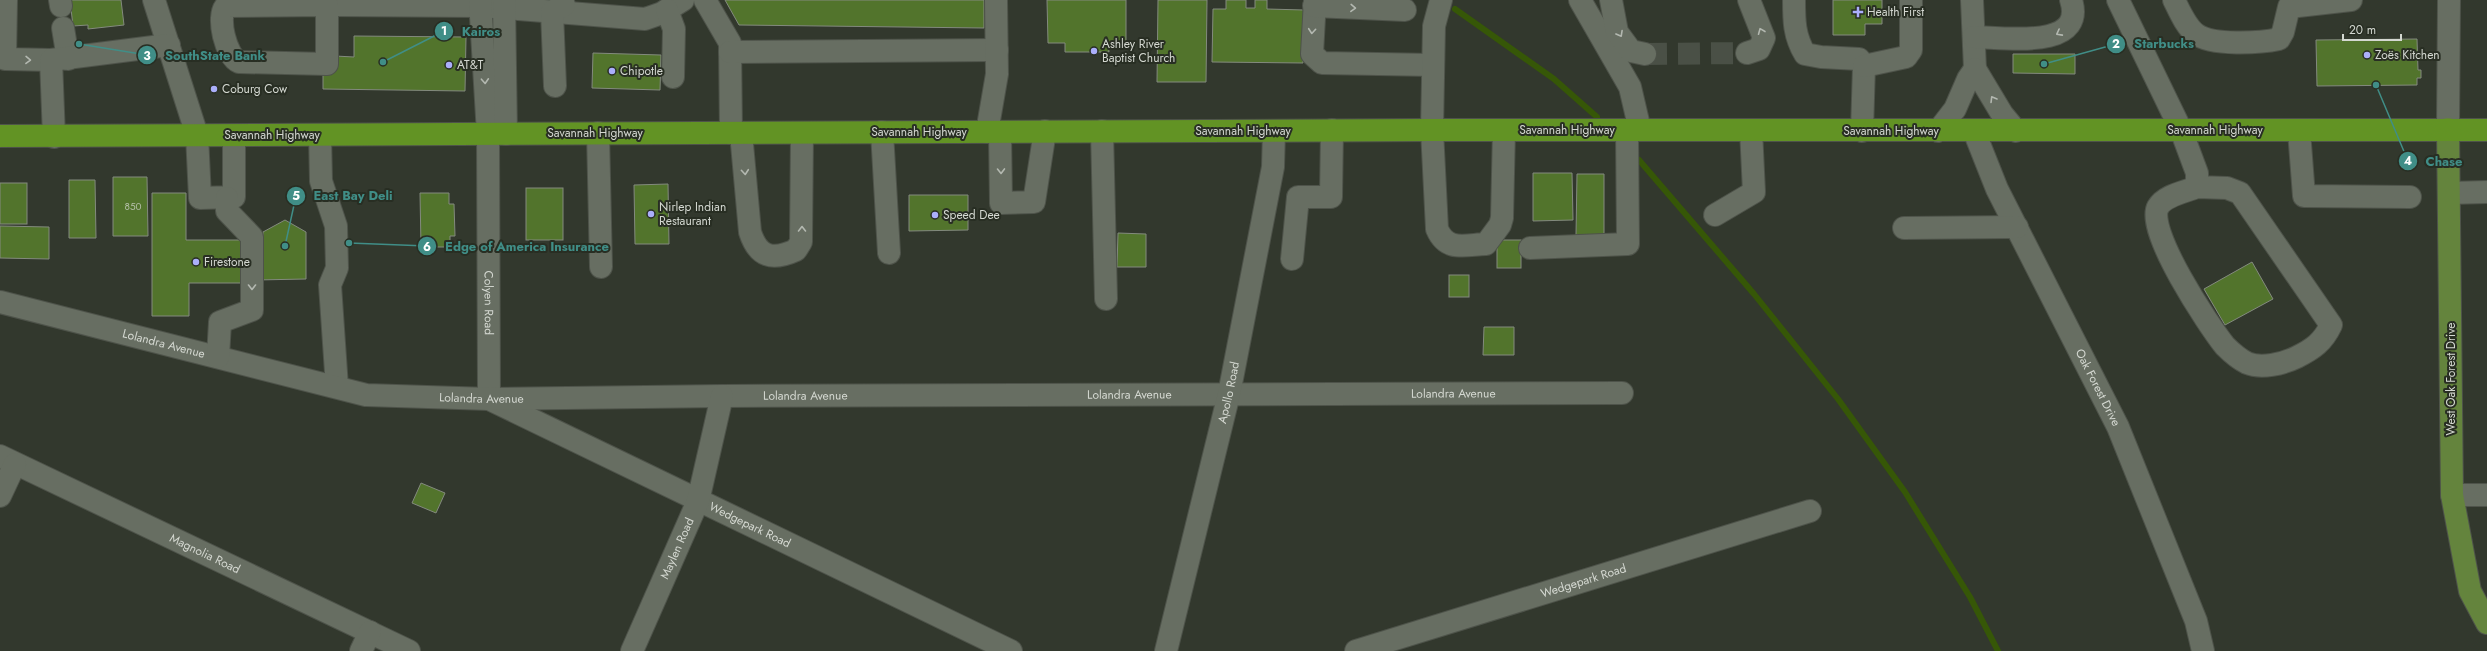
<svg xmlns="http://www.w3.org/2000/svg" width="2487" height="651" font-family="Jost,sans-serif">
  <rect width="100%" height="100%" fill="#32382d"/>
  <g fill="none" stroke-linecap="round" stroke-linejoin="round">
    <g stroke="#365707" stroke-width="6">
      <path d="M1455,9L1554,79L1597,117"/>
      <path d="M1639,160L1754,294L1838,399L1905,492L1970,597L1998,651"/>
    </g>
  </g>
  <g fill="#52742c" stroke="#838a7e">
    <path d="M70,0H121L124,25L88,29V25L73,26Z"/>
    <path d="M725,0H984V28L739,25Z"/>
    <path d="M1047,0H1126V42L1108,43L1109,52H1065V43H1048Z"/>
    <path d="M1158,0H1207L1206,82H1157Z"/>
    <path d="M1226,0H1246V8H1255V0H1267V9L1304,10L1303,63L1212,62L1213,9H1226Z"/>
    <path d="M1833,0H1882V24H1865V35H1833Z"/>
    <path d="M354,36L466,37L465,91L323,89V70L335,56L354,57Z"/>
    <path d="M2417,39L2418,70H2421V78H2417V85L2317,86L2316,40Z"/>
    <path d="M593,53L661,55L660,90L592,88Z"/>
    <path d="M2013,54H2075V74L2013,73Z"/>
    <path d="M1533,173H1572L1573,220L1533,221Z"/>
    <path d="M1577,174H1604V235H1576Z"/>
    <path d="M113,177H147L148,236H113Z"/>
    <path d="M69,180H95L96,238H69Z"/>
    <rect x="0" y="183" width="27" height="41"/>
    <path d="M668,184L669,244H635L634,185Z"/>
    <rect x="526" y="188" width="37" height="52"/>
    <path d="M152,193H186V240H241V283H189V316H152Z"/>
    <path d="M420,193H449V204H454L455,236H450V247H421Z"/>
    <path d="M909,195H968V230L909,231Z"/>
    <path d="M285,220L306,232V279L256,280L261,256H263V232Z"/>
    <path d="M0,226L49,227V259L0,258Z"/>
    <path d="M1118,233L1146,234V267H1117Z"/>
    <rect x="1497" y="240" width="24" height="28"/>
    <path d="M2252,262L2273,299L2225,325L2204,289Z"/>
    <rect x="1449" y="275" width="20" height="22"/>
    <path d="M1484,327H1514V355H1483Z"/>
    <path d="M421,483L445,493L436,513L412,503Z"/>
  </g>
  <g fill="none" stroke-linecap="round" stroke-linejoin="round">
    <path stroke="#4a5046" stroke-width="22" stroke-dasharray="22 11" stroke-linecap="butt" d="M1645,54L1747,53"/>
    <g stroke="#4e534a" stroke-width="24">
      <g id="minor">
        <path d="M6,0L5,59L51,60"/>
        <path d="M60,0L61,6"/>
        <path d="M154,0L197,135L200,198L234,197V136"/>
        <path d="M327,0V5L481,6L645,19L662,13L683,0"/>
        <path id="s1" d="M480,0L488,134L489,399L1011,651"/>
        <path d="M504,0L506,134"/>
        <path d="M705,0L730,43L731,133"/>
        <path d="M1315,0L1312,54L1322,63L1433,65"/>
        <path d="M1441,0L1434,26L1432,130L1437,229C1447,252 1464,245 1486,244L1500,225L1502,218L1504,130"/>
        <path d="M1580,0L1630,87L1640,130"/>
        <path d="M1611,0L1617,32L1631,51L1645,54"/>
        <path d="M1794,0C1794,20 1794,36 1805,54L1821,57L1859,59L1864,66L1862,131"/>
        <path d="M1972,0L1975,69"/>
        <path d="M2118,0L2181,130L2197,173V187L2227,188L2240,193L2331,325C2323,342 2313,349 2297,357C2283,364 2261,369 2247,363C2239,359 2231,352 2225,346C2209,326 2145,230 2158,207C2165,195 2185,192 2197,187"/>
        <path d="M2174,0C2179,10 2186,27 2196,34C2212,46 2260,43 2279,39L2283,32L2289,7L2351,0"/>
        <path d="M327,5V64L239,62C226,57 216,16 226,6Z"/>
        <path d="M1314,6L1405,10"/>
        <path d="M667,10L674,29L673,77"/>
        <path d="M63,28L68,59"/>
        <path d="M1974,37C2002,37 2087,51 2071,0"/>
        <path d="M730,52L997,50"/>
        <path d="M1747,53L1759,49L1764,38L1749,0"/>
        <path d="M1864,66L1906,57L1911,50V0"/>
        <path d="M555,86L552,12L564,5"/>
        <path d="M2448,129L2449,0"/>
        <path d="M1102,131L1106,299"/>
        <path d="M1938,131L1955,109L1968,79L1975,69L2002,114L2016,131"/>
        <path id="s2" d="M1974,131L1997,189L2118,427L2196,621L2203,651"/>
        <path d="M2299,131L2304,196L2410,197"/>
        <path d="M882,132L889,253"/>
        <path d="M987,132L997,74L996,0"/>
        <path d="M1000,132L1001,203L1034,202L1045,131"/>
        <path d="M598,133L601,267"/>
        <path d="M741,133L750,232C758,257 772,261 796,250L801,242L802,133"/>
        <path d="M320,135L321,181L336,226L337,268L330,285L337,387"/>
        <path d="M54,137L51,60L169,45"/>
        <path d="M2449,193L2487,192"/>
        <path d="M1715,215L1754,192L1751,130"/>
        <path d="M1904,228L2017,227"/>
        <path d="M1530,248L1628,244L1627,130"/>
        <path d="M1292,259L1298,197H1331L1332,130"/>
        <path id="s3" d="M0,302L366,395L489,399L722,396L1622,393"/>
        <path d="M218,357L220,322L252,310V237L227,211V198"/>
        <path id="s4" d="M0,456L409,651"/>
        <path d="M2452,495H2487"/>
        <path d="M0,496L15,464"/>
        <path d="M361,651L370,632"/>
        <path id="s5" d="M632,651L698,501L722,396"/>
        <path id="s6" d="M1166,651L1229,394L1273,167L1274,131"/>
        <path id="s7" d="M1356,651L1810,511"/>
      </g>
    </g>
    <g stroke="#4e534a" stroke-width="24">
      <path id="major" d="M2448,129L2452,495L2470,591L2487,623"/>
    </g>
    <g stroke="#4e534a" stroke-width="24">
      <path id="highway" d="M0,136L1432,130H2487"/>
    </g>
    <use href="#minor" stroke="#676e62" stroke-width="22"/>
    <use href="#major" stroke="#64843d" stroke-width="22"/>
    <use href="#highway" stroke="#629324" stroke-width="22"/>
  </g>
  <defs><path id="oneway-chevron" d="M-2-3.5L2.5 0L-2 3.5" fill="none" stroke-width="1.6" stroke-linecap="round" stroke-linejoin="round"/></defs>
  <g stroke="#b3b8b0">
    <use href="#oneway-chevron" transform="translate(1353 8) rotate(2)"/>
    <use href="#oneway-chevron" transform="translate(1312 31) rotate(95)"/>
    <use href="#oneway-chevron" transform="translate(1761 31) rotate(-112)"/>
    <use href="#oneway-chevron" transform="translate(2059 33) rotate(152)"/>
    <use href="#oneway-chevron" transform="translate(1620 34) rotate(61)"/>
    <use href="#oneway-chevron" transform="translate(28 60) rotate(1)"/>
    <use href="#oneway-chevron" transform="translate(485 81) rotate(87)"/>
    <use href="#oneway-chevron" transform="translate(1993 99) rotate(-121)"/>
    <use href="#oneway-chevron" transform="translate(1001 171) rotate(89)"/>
    <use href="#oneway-chevron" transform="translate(745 172) rotate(85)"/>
    <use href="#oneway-chevron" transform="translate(802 229) rotate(-90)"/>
    <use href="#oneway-chevron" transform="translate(252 287) rotate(90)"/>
  </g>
  <g fill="#abaffb" stroke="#282e23" stroke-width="1.5">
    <path d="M1856 6h4v4h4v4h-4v4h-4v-4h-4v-4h4z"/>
    <circle cx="1094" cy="51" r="4"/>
    <circle cx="2367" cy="55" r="4"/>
    <circle cx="449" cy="65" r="4"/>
    <circle cx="612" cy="71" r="4"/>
    <circle cx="214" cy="89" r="4"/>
    <circle cx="651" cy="214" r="4"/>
    <circle cx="935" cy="215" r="4"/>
    <circle cx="196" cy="262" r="4"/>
  </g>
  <g text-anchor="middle" stroke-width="4" stroke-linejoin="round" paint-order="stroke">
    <g font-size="10" fill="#b4bfa8">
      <text x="133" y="210">850</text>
    </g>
    <g font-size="12" fill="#d4d8d1" stroke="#282e23" text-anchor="start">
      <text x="1867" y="16">Health First</text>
      <text x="1102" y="48">Ashley River<tspan x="1102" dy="14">Baptist Church</tspan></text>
      <text x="2375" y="59">Zoës Kitchen</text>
      <text x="457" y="69">AT&amp;T</text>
      <text x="620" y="75">Chipotle</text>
      <text x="222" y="93">Coburg Cow</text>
      <text x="659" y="211">Nirlep Indian<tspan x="659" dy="14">Restaurant</tspan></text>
      <text x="943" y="219">Speed Dee</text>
      <text x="204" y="266">Firestone</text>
    </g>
    <g font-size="12" fill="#d4d8d1" stroke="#282e23">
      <text x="1567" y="134">Savannah Highway</text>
      <text x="2215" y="134">Savannah Highway</text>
      <text x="1243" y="135">Savannah Highway</text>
      <text x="1891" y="135">Savannah Highway</text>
      <text x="919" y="136">Savannah Highway</text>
      <text x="595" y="137">Savannah Highway</text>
      <text x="272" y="139">Savannah Highway</text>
      <text dy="4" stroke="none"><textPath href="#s1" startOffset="303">Colyen Road</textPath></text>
      <text dy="4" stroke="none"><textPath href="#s3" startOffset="169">Lolandra Avenue</textPath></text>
      <text transform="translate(2451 379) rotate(-90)" y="4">West Oak Forest Drive</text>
      <text dy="4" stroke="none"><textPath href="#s2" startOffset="285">Oak Forest Drive</textPath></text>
      <text dy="4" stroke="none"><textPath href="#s6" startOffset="266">Apollo Road</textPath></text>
      <text dy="4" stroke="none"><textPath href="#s3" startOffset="1465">Lolandra Avenue</textPath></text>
      <text dy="4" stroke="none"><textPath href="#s3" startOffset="1141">Lolandra Avenue</textPath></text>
      <text dy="4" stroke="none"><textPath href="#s3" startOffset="817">Lolandra Avenue</textPath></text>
      <text dy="4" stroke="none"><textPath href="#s3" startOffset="493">Lolandra Avenue</textPath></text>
      <text dy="4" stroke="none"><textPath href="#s1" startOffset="689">Wedgepark Road</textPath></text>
      <text dy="4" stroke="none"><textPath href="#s5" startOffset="112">Maylen Road</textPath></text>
      <text dy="4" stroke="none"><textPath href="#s4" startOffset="227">Magnolia Road</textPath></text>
      <text dy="4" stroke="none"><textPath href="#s7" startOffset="238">Wedgepark Road</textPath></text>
    </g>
  </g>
  <path fill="none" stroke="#408e87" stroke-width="1.5" d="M383 62L444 31M2044 64L2116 44M79 44L147 55M2376 85L2408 161M285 246L296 196M349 243L427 246"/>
  <g fill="#408e87" stroke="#282e23" stroke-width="1.5">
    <circle cx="383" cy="62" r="4"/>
    <circle cx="2044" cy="64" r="4"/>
    <circle cx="79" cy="44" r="4"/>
    <circle cx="2376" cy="85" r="4"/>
    <circle cx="285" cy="246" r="4"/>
    <circle cx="349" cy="243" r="4"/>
    <circle cx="444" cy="31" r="10"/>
    <circle cx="2116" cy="44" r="10"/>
    <circle cx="147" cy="55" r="10"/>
    <circle cx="2408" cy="161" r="10"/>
    <circle cx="296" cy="196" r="10"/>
    <circle cx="427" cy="246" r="10"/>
  </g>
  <g font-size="12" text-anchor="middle" font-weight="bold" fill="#fff">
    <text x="444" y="35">1</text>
    <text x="2116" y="48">2</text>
    <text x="147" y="60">3</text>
    <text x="2408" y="165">4</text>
    <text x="296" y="200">5</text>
    <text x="427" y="251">6</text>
  </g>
  <g font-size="13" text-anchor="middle" font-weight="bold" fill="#408e87" stroke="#282e23" stroke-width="4" stroke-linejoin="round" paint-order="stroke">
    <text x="481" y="36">Kairos</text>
    <text x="2164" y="48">Starbucks</text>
    <text x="215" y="60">SouthState Bank</text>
    <text x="2444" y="166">Chase</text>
    <text x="353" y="200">East Bay Deli</text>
    <text x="527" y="251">Edge of America Insurance</text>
  </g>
  <path d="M2343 34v6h58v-6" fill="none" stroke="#d4d8d1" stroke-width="2"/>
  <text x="2349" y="34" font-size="12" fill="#d4d8d1" stroke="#282e23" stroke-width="3" paint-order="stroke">20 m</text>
</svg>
